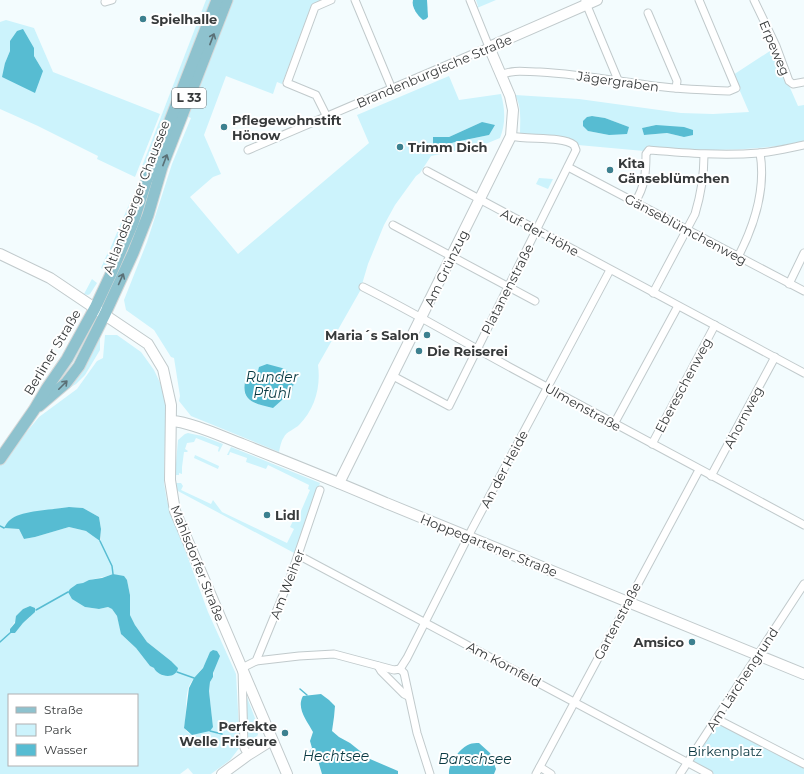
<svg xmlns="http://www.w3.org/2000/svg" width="804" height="774" font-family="Montserrat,sans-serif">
  <rect width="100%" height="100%" fill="#f3fcfe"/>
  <g fill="#ccf3fc" fill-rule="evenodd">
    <path d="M206,0H214L143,177H139V174Z"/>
    <path d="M231,0H325L311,9L282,84L277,82L273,94L226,76L204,135L221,174L213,177L190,197L238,254L369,143L357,115L449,76L459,100L501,94C505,109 506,123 500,138L483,145L431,156L420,173L416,176L395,205L384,225L368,264L360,291L318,365C321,387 315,409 299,425C295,429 286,432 284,437C281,441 280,447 279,452L191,416L179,401L180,396L174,358L171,357L154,330L126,310L124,300L147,242L172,164L191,118L186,116ZM482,122L489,135L455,142L434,149V137H449ZM259,371L261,405C248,402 242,395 245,382L257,375Z"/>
    <path d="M476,0H496L477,8L476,7L478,6Z"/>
    <path d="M6,20L34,28L53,72L160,114L135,177L97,159L98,156L38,126L0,109V22ZM34,48V56L43,71L5,63L10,51Z"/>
    <path d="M773,49L798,106L804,105V142C753,151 704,152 653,147H648L644,151L578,145L575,141L568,138L520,134C520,121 522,107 515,95L579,99L681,113L713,114L749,112L733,75ZM592,116L605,118L629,127L609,135L588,131L587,117ZM656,125L684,137L667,133L644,135L642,128Z"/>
    <path d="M539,178L553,179L548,189L536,184Z"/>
    <path d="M137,183V190L113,250L110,249L136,188Z"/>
    <path d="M108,252L112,254L105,270L101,268Z"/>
    <path d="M92,279L97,283L90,294L88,295L84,294Z"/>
    <path d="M87,329L90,331C80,350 71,370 55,385Z"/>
    <path d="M105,335H117L141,352L154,370L162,387L166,405L164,469V483L167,501L208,612L236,674L240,747L230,760L211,774H193L188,768L180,774H0V464L39,417L77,389L97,361L103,358ZM69,507L83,508L99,517L101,528V540L86,531L69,527L35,537L24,539L19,529L4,528L55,510ZM113,574L120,576L127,580L130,595V615L135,625L147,642L171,661L154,668L150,666L136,648L122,635L117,616L112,609L108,607L99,609L85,607L84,583C92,578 103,578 113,574ZM30,606V617L23,623L15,633L10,629L23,609ZM208,656L214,668L213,677L210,682L209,691L213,727L192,735L187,732L184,727C187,715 185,701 188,689C192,676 206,669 208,656ZM9,695H137V765H9Z"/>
    <path d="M100,337V350L85,375L76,384L66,390L81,373Z"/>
    <path d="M188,433L202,436L223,444L219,452L218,451L219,447L196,438L194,442L187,443L185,449L188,451L187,452H184L182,467V474L179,473V475H175L178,440L185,434Z"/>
    <path d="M231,447L320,483L296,554L176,490L175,483H181L183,486L181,490L211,504L213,500L222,512L287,543L294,529L290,527L295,517L298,518L310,490L308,489L309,485L268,465L266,469L246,462L247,458L230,452L229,455H227Z"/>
    <path d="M195,455L219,466L218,469L194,458Z"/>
    <path d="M245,692L258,726L257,727L258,735L246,744Z"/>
    <path d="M719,723L804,767V774H714L697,765L694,763V757L716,724Z"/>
  </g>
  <g fill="#57bcd2">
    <path d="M413,0H427L428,17L426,19L423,20C418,16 411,7 413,0Z"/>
    <path d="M23,29L34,48V56L43,71L35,93L2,77L5,63L10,51V41L17,31Z"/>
    <path d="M592,116L605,118L629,127L627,134L609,135L588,131L583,126V121L587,117Z"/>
    <path d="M482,122L495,125L489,135L455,142L433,149V137H449Z"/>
    <path d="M656,125L684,127L693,130V135L684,137L667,133L644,135L642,128Z"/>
    <path d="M267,364L282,368L288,372L294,382L292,391L273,408C258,404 241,403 245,382L257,375L259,367Z"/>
    <path d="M69,507L83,508L99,517L101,529L100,541L86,531L69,527L35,537L24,539L19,529L4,528C6,525 7,522 10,520C21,510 53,510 69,507Z"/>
    <path d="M113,574L124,576L127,580L130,595V615L135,625L147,642L171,661L178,668C176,680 158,677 154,668L150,666L136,648L121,634L117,616L112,609L108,607L99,609L85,607L72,599L68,592L70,589L77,584L83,583L89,580L102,578Z"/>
    <path d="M30,606L35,608V612L23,623L15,633H10V629L15,623L16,616L23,609Z"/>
    <path d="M213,650L217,651L220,656L213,673V677L210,682L209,691L213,727L210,731L192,735L184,728L189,688L194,678L203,668L210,652Z"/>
    <path d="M321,694L329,700L335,706L334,717L332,731L339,737L350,743L370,759L398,771V774H322L316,754L309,752L312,748L310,741L313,732C307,721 296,708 303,696Z"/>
    <path d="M479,743L490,753L496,769L494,774H449C448,763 460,748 470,744C472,743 476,743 479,743Z"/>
  </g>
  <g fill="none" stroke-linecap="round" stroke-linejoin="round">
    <g stroke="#57bcd2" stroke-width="1.5">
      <path d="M0,526L4,528"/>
      <path d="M100,541L112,566L113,574"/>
      <path d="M36,610L68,592"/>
      <path d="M0,642L10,633"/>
      <path d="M177,672L194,678"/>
      <path d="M300,689L307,695"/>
      <path d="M210,731L222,734"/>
    </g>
    <g stroke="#c1cacc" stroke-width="9">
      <g id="street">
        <path d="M355,0L392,89"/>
        <path d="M754,0L776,46L789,81L793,84L804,82"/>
        <path d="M585,1L618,80"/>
        <path d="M105,2L112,0"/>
        <path d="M648,13L677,81L676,88"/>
        <path d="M501,75C513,69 527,72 540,72C577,74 611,80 647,85C674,89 702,90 729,91L736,88L699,0"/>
        <path d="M327,117L316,95L287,83L315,7L331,0"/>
        <path d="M248,150L489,47L470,0"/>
        <path d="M568,167L804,291"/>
        <path d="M427,171L804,373"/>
        <path d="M635,202C645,187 646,172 646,154L649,150C686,153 722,156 759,153C774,152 789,148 804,145"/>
        <path d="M393,225L535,301"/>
        <path d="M738,257C754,226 766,188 760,153"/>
        <path d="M789,284L804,253"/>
        <path d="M363,287C415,313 465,343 517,371C612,423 708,474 804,525"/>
        <path d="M653,293L695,214C701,194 704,175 704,155"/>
        <path d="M393,376L449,406L576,150L574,145C562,136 528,140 511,136"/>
        <path d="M614,424L678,306"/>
        <path d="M652,444L715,325"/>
        <path d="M711,476L775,357"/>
        <path d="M298,555L709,774"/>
        <path d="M256,661L299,656L334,654L394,670L400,669L404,673L417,733L430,774"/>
        <path d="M378,666L381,671L404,694L408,696"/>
        <path d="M400,669L407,658L472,529L610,270"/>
        <path d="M717,719L804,764"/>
        <path d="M248,755L244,748L242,668L256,661L290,578L320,490"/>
        <path d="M540,767L551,774"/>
        <path d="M536,774L699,470"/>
        <path d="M680,774L804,584"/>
      </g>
    </g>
    <g stroke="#c1cacc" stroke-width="12">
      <g id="secondary">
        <path d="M0,254L50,278L148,344L163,369L171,405L170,480L175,511L287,774"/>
        <path d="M172,421C191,422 223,437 242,444C290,463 338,482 386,503L804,674"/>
        <path d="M339,483L511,136L513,110L510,96L489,47L597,0"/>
        <path d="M222,774L248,755L272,740"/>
      </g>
    </g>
    <g stroke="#d7d8d8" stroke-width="13">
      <g id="primary">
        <path d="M39,406L66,383L79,366L105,314L133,253L148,215L162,167L227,0"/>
        <path d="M0,459L34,410L47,388L67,359L95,308L110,276L133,223L146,182L217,0"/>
      </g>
    </g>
    <use href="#street" stroke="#fff" stroke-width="7"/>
    <use href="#secondary" stroke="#fff" stroke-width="10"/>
    <use href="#primary" stroke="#8ec2ce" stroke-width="11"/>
  </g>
  <defs><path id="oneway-shaft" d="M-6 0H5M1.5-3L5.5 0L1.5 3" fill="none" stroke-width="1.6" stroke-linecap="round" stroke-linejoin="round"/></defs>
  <g stroke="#5a7076">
    <use href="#oneway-shaft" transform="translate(212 39) rotate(-69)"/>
    <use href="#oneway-shaft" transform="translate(165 160) rotate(-69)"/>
    <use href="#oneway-shaft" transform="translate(121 279) rotate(-66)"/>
    <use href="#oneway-shaft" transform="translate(63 385) rotate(-45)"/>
  </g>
  <g fill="#3c808f" stroke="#fff" stroke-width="1.5">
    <circle cx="143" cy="19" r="4"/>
    <circle cx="224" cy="127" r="4"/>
    <circle cx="400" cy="147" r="4"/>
    <circle cx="610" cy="170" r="4"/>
    <circle cx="427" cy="335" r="4"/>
    <circle cx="419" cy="351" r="4"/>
    <circle cx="267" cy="515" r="4"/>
    <circle cx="692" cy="642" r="4"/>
    <circle cx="285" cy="733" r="4"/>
  </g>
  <g text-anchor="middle" stroke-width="4" stroke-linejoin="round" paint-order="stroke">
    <rect fill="#fff" stroke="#737576" stroke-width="1" x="172" y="88" width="34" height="20" rx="3"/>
    <g font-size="12" font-weight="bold" fill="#373a3b">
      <text x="189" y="102">L 33</text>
    </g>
    <g font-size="13" font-weight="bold" fill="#373a3b" stroke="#fff" text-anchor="start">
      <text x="151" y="24">Spielhalle</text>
      <text x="232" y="125">Pflegewohnstift<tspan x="232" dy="15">Hönow</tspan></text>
      <text x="408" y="152">Trimm Dich</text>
      <text x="618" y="168">Kita<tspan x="618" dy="15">Gänseblümchen</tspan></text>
      <text x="419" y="340" text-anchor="end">Maria´s Salon</text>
      <text x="427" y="356">Die Reiserei</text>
      <text x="275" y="520">Lidl</text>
      <text x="684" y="647" text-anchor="end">Amsico</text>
      <text x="277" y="731" text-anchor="end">Perfekte<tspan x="277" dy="15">Welle Friseure</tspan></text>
    </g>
    <g font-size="13" fill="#373a3b" stroke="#fff">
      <text transform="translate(775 48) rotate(67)" y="5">Erpeweg</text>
      <text transform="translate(434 71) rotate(-23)" y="5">Brandenburgische Straße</text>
      <text transform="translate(618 81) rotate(8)" y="5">Jägergraben</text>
      <text transform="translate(136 197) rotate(-69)" y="5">Altlandsberger Chaussee</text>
      <text transform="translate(686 229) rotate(28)" y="5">Gänseblümchenweg</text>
      <text transform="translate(540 232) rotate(28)" y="5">Auf der Höhe</text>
      <text transform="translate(446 268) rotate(-64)" y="5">Am Grünzug</text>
      <text transform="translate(507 289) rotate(-63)" y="5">Platanenstraße</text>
      <text transform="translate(52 352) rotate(-59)" y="5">Berliner Straße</text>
      <text transform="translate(683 385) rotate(-62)" y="5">Ebereschenweg</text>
      <text transform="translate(583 407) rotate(29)" y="5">Ulmenstraße</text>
      <text transform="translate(743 417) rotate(-62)" y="5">Ahornweg</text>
      <text transform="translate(504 469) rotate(-62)" y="5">An der Heide</text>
      <text transform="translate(489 545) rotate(22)" y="5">Hoppegartener Straße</text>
      <text transform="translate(198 563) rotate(68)" y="5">Mahlsdorfer Straße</text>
      <text transform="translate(287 584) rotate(-69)" y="5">Am Weiher</text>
      <text transform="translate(617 621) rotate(-62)" y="5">Gartenstraße</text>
      <text transform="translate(504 664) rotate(28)" y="5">Am Kornfeld</text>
      <text transform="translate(742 679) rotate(-57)" y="5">Am Lärchengrund</text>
    </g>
    <g font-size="13" fill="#00303a" stroke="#fff">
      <text x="725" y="756">Birkenplatz</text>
    </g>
    <g font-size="14" font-style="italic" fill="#093a43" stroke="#fff">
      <text x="272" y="382">Runder<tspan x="272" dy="16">Pfuhl</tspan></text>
      <text x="336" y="761">Hechtsee</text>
      <text x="475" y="764">Barschsee</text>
    </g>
  </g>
  <rect x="8" y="694" width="130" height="72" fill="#ffffff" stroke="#afb0b1"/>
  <rect x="16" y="707" width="20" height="6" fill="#8ec2ce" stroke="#afb0b1"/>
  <text x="44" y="714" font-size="12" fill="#373a3b">Straße</text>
  <rect x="16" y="724" width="20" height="12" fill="#ccf3fc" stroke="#afb0b1"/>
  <text x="44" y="734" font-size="12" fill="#373a3b">Park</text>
  <rect x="16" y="744" width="20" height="12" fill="#57bcd2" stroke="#afb0b1"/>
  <text x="44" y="754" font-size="12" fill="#373a3b">Wasser</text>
</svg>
